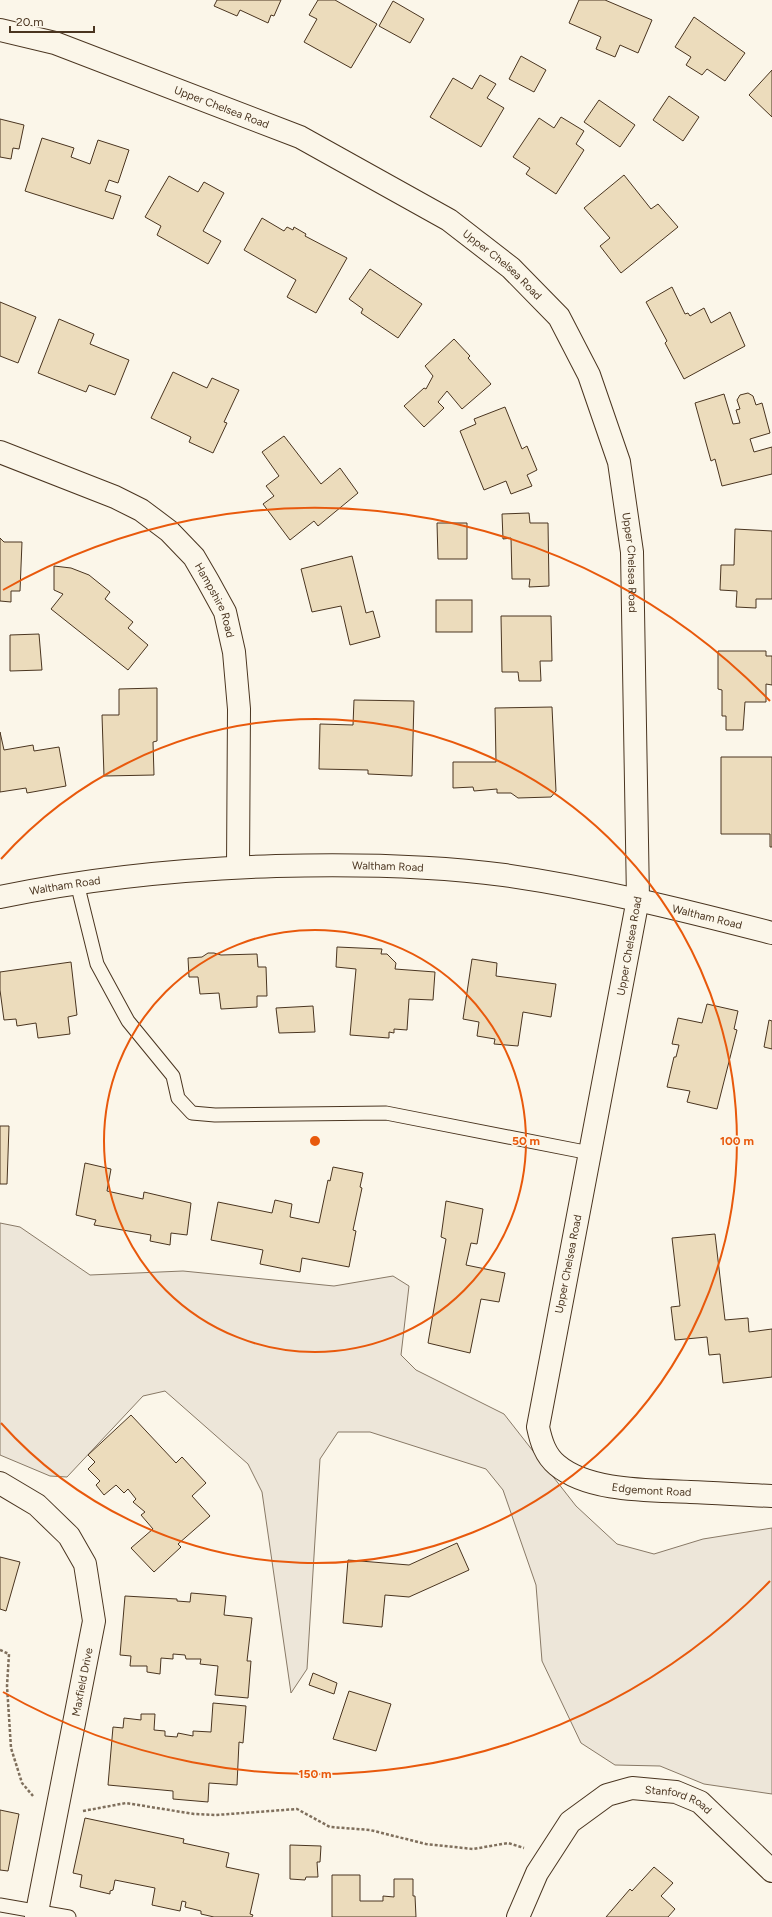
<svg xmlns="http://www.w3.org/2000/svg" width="772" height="1917" font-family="Figtree,sans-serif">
  <rect width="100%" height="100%" fill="#fbf6e9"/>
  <path fill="#ede6d9" stroke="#887966" d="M0,1223L20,1227L90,1275L183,1271L334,1286L393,1276L409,1286L401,1355L416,1370L504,1414L576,1506L617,1544L654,1554L703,1539L772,1528V1794L704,1784L660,1766L615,1765L581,1743L542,1661L536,1585L503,1490L486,1469L370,1432H338L320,1459L307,1669L291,1693L262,1492L248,1464L165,1391L143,1396L67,1477L50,1476L0,1455Z"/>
  <g fill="#ecdcbc" stroke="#4a3520">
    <path d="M217,0H281L274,16L271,15L268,23L240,10L237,16L214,6Z"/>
    <path d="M318,0H335L377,24L351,68L304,42L317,19L309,15Z"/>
    <path d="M579,0H605L652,20L638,53L620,45L615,57L596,49L601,37L569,23Z"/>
    <path d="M393,1L424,19L410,43L379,26Z"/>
    <path d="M694,17L745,53L725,81L707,69L702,75L686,65L691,57L675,47Z"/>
    <path d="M521,56L546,70L534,92L509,79Z"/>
    <path d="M772,70V117L749,95Z"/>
    <path d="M480,75L496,84L487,98L504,108L481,147L430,117L453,78L472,89Z"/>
    <path d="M669,96L699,117L683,141L653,120Z"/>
    <path d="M599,100L635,125L620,147L584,122Z"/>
    <path d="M561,117L584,131L576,144L584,150L556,194L526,174L530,168L513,157L539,118L554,128Z"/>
    <path d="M0,119L24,125L19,149L13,148L11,159L0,157Z"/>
    <path d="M42,138L74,148L71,157L90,164L98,140L129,150L118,183L109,180L105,191L121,196L113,219L25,191Z"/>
    <path d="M624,175L651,209L658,204L678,227L621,273L600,246L610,238L584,208Z"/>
    <path d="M169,176L198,192L204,182L224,193L203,231L221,241L208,264L157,235L161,226L145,217Z"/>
    <path d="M262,218L284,231L287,227L293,230L294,227L306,234L305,236L347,258L316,313L287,297L296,280L244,250Z"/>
    <path d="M370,269L422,304L398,338L361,313L363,309L349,299Z"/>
    <path d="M672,287L685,314L688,313L690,316L704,308L711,323L730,312L745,346L684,379L665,343L667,341L646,302Z"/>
    <path d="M0,302L36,317L18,363L0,356Z"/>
    <path d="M59,319L94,334L90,344L129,360L115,395L89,385L86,392L38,373Z"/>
    <path d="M454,339L470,356L468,358L491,384L462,409L447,391L438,402L444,408L424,427L404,406L424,388L426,389L433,376L425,366Z"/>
    <path d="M173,372L207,388L212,378L239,390L224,422L227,423L213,453L189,442L191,437L151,418Z"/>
    <path d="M748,393L753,396L756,405L762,403L770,433L750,439L754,452L772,447V474L722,486L715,459L711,461L695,403L724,394L733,424L740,423L736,410L740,409L737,400L740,395Z"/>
    <path d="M505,407L522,449L527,446L537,470L527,475L532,486L511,494L506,481L484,490L460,431L476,424L474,419Z"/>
    <path d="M284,436L321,484L340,468L358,493L318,526L314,521L290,540L263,504L274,496L266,486L279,476L262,452Z"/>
    <path d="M529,513L530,523H548L549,586L529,587L530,579H512L511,538L503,539L502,514Z"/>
    <path d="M437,523H467V559H438Z"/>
    <path d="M735,529L772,531V599H756V608L736,607L737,591L720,590L721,565H734Z"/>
    <path d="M0,538L4,542H22L20,591H11V602L0,601Z"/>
    <path d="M352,556L366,613L373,611L380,637L350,645L341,606L312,612L301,569Z"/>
    <path d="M54,566L71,568L89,575L110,592L105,599L133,622L128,628L148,645L128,670L51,609L63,594L54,590Z"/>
    <rect x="436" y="600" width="36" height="32"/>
    <path d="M501,616H551L552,661H540L541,681H519L518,672H502Z"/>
    <path d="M39,634L42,670L10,671V635Z"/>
    <path d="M718,651H766V656H772V685L766,684V702H745L743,730H726V716H722V690L718,689Z"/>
    <path d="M157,688V741L153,742L154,775L104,776L102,715H119V689Z"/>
    <path d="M354,700L414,701L412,776L368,774V770L319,769L320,724L353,725Z"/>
    <path d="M552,707L556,791L551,797L518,798L511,793H497V789L474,791L473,787L453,788V762H496L495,708Z"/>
    <path d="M0,732L4,750L33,745L34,751L59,747L66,786L27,793L26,788L0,792Z"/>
    <path d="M721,757H772V847H770V834H721Z"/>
    <path d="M337,947L382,949L381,954H387L396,963L395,969L435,972L433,1000L409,999L407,1030L394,1029V1033L389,1032V1038L350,1035L356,969L336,967Z"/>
    <path d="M208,953H214L221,955L257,954L258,967H266L267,996H257V1007L221,1009L219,993L200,994L198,977H189L188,958L202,957Z"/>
    <path d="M472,959L497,963L496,976L556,984L551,1017L523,1012L518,1046L494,1044L495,1039L477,1036L479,1022L463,1019Z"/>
    <path d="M71,962L77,1015L68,1017L70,1034L38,1038L36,1023L17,1026L16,1019L4,1020L0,990V972Z"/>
    <path d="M707,1004L738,1011L734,1029L737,1030L717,1109L687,1102L690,1091L667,1087L674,1057H676L679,1045L672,1044L678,1018L702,1023Z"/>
    <path d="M313,1006L315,1032L279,1033L276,1008Z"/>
    <path d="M769,1020L772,1021V1049L764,1047Z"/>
    <path d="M0,1126H9L7,1184H0Z"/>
    <path d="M85,1163L111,1169L107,1191L143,1199L144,1192L191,1203L187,1235L171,1233L170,1245L150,1241L151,1235L94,1225L96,1220L76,1215Z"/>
    <path d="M333,1167L363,1173L360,1187L362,1188L353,1230L356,1231L349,1267L302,1258L300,1272L260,1264L263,1250L211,1240L218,1202L272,1213L275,1200L292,1204L290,1217L319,1223L328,1180L330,1181Z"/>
    <path d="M446,1201L483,1209L477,1244L471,1243L466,1265L505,1273L499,1302L481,1299L470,1353L428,1343L446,1239L441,1237Z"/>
    <path d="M715,1234L725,1320L748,1318L749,1332L772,1329V1377L723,1383L720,1354L709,1355L707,1337L675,1340L671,1307L680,1306L672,1238Z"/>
    <path d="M131,1415L176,1463L182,1457L206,1483L192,1496L210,1516L178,1544L181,1547L154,1572L131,1548L153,1529L141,1515L145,1512L133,1502L136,1499L128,1489L124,1493L116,1485L104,1495L96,1485L100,1481L88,1469L95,1462L88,1455Z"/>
    <path d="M457,1543L469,1570L409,1597L385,1595L382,1627L343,1623L348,1560L409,1565Z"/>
    <path d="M0,1557L20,1562L6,1611L0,1609Z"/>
    <path d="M191,1593L226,1596L224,1615L252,1618L247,1661H251L248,1698L215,1695L218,1666L200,1664L201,1659H186L185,1655L173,1654V1659L161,1658L160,1674L147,1672V1666H130L131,1656L120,1655L125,1596L177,1599V1601L190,1602Z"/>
    <path d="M313,1673L337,1683L334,1694L309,1685Z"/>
    <path d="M349,1691L391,1704L376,1751L333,1739Z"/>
    <path d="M213,1703L246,1706L243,1743L239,1742L237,1785L209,1783L208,1802L173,1799V1791L108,1785L113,1727L123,1728L124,1718L141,1720V1714H155L154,1730L165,1731V1736L177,1737L178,1733L193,1736V1731L211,1732Z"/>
    <path d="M0,1810L19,1814L8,1871L0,1870Z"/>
    <path d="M85,1818L184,1839L183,1843L229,1853L226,1867L259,1874L250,1914L253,1915L252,1917H214L201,1914V1911L185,1907L186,1902L182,1901L180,1911L152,1905L155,1888L115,1880L113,1890L110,1891V1894L80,1887L82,1875L73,1873Z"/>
    <path d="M290,1845L321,1846L320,1862H317L318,1877H306L305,1880L290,1879Z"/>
    <path d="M654,1867L673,1883L661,1896L675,1909L668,1917H606L630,1889L632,1891Z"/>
    <path d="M332,1875H360V1901H383V1896L394,1897V1879H413V1896H415L416,1917H332Z"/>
  </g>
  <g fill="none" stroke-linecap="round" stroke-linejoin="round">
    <g stroke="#4a3520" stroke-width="15">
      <g id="lane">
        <path d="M77,883L97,964L128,1021L173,1076L178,1098L192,1113L215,1115L386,1113L590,1153"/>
        <path d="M0,1905L69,1917"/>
      </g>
    </g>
    <g stroke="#4a3520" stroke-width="24">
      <g id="street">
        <path id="s1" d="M0,30L55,43L300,137L449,220L511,268L559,317L589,375L619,462L632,552L638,899L538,1427C541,1441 545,1455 557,1465C589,1492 650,1490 690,1492C717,1493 745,1495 772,1496"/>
        <path id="s2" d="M0,452L115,497L141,510L169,531L194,557L208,581L225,612L234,652L239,709L238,867"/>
        <path d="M0,1483L37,1505L69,1536L85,1564L94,1621L36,1917"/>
        <path id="s3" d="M518,1917L537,1873L570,1822L607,1795L632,1788L676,1792L700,1802L772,1871"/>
      </g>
    </g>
    <g stroke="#4a3520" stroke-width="24">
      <g id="secondary">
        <path id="s4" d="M0,897C91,878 183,869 276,866C352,864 428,865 504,875C595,888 683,910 772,933"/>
      </g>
    </g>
    <g stroke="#7f6f5c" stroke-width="2.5" stroke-dasharray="3 2" stroke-linecap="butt">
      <path d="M0,1650L9,1654L7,1686L11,1748L22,1783L33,1796"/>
      <path d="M83,1811L126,1803L194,1814L216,1815L297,1809L330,1827L370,1830L426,1844L473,1849L508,1843L524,1848"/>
    </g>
    <use href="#lane" stroke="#fbf6e9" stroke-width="13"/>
    <use href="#street" stroke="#fbf6e9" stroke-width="22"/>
    <use href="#secondary" stroke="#fbf6e9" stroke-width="22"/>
  </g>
  <g fill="none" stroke="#e8590c" stroke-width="2">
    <circle cx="315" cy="1141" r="211"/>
    <path d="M1 859A422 422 0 1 1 1 1423"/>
    <path d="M770 1581A633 633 0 0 1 3 1692M3 590A633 633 0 0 1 770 701"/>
  </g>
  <g text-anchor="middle" stroke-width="3" stroke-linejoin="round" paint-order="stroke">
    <g font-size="11" fill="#4a3520" stroke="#fbf6e9">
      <text dy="4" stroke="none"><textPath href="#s1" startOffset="235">Upper Chelsea Road</textPath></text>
      <text dy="4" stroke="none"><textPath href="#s1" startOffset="559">Upper Chelsea Road</textPath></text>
      <text dy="4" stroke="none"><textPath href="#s1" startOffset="895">Upper Chelsea Road</textPath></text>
      <text dy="4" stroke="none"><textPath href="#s2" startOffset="272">Hampshire Road</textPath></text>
      <text dy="4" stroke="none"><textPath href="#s4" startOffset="390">Waltham Road</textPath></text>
      <text dy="4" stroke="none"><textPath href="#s4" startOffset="66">Waltham Road</textPath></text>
      <text dy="4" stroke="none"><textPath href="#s4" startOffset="714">Waltham Road</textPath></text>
      <text transform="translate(629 946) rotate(-80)" y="4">Upper Chelsea Road</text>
      <text transform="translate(568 1264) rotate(-79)" y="4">Upper Chelsea Road</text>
      <text dy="4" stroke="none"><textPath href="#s1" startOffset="1912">Edgemont Road</textPath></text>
      <text transform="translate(82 1682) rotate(-79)" y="4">Maxfield Drive</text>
      <text dy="4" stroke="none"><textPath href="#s3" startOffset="229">Stanford Road</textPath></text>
    </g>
  </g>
  <circle cx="315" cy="1141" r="6" fill="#e8590c" stroke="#fbf6e9" stroke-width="2"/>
  <g font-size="12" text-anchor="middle" font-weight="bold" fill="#e8590c" stroke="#fbf6e9" stroke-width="3" stroke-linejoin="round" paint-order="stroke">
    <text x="526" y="1145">50 m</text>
    <text x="737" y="1145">100 m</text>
    <text x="315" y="1778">150 m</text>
  </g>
  <path d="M10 26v6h84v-6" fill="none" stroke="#4a3520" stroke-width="2"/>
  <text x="16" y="26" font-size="12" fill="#4a3520" stroke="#fbf6e9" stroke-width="3" paint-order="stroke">20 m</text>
</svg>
